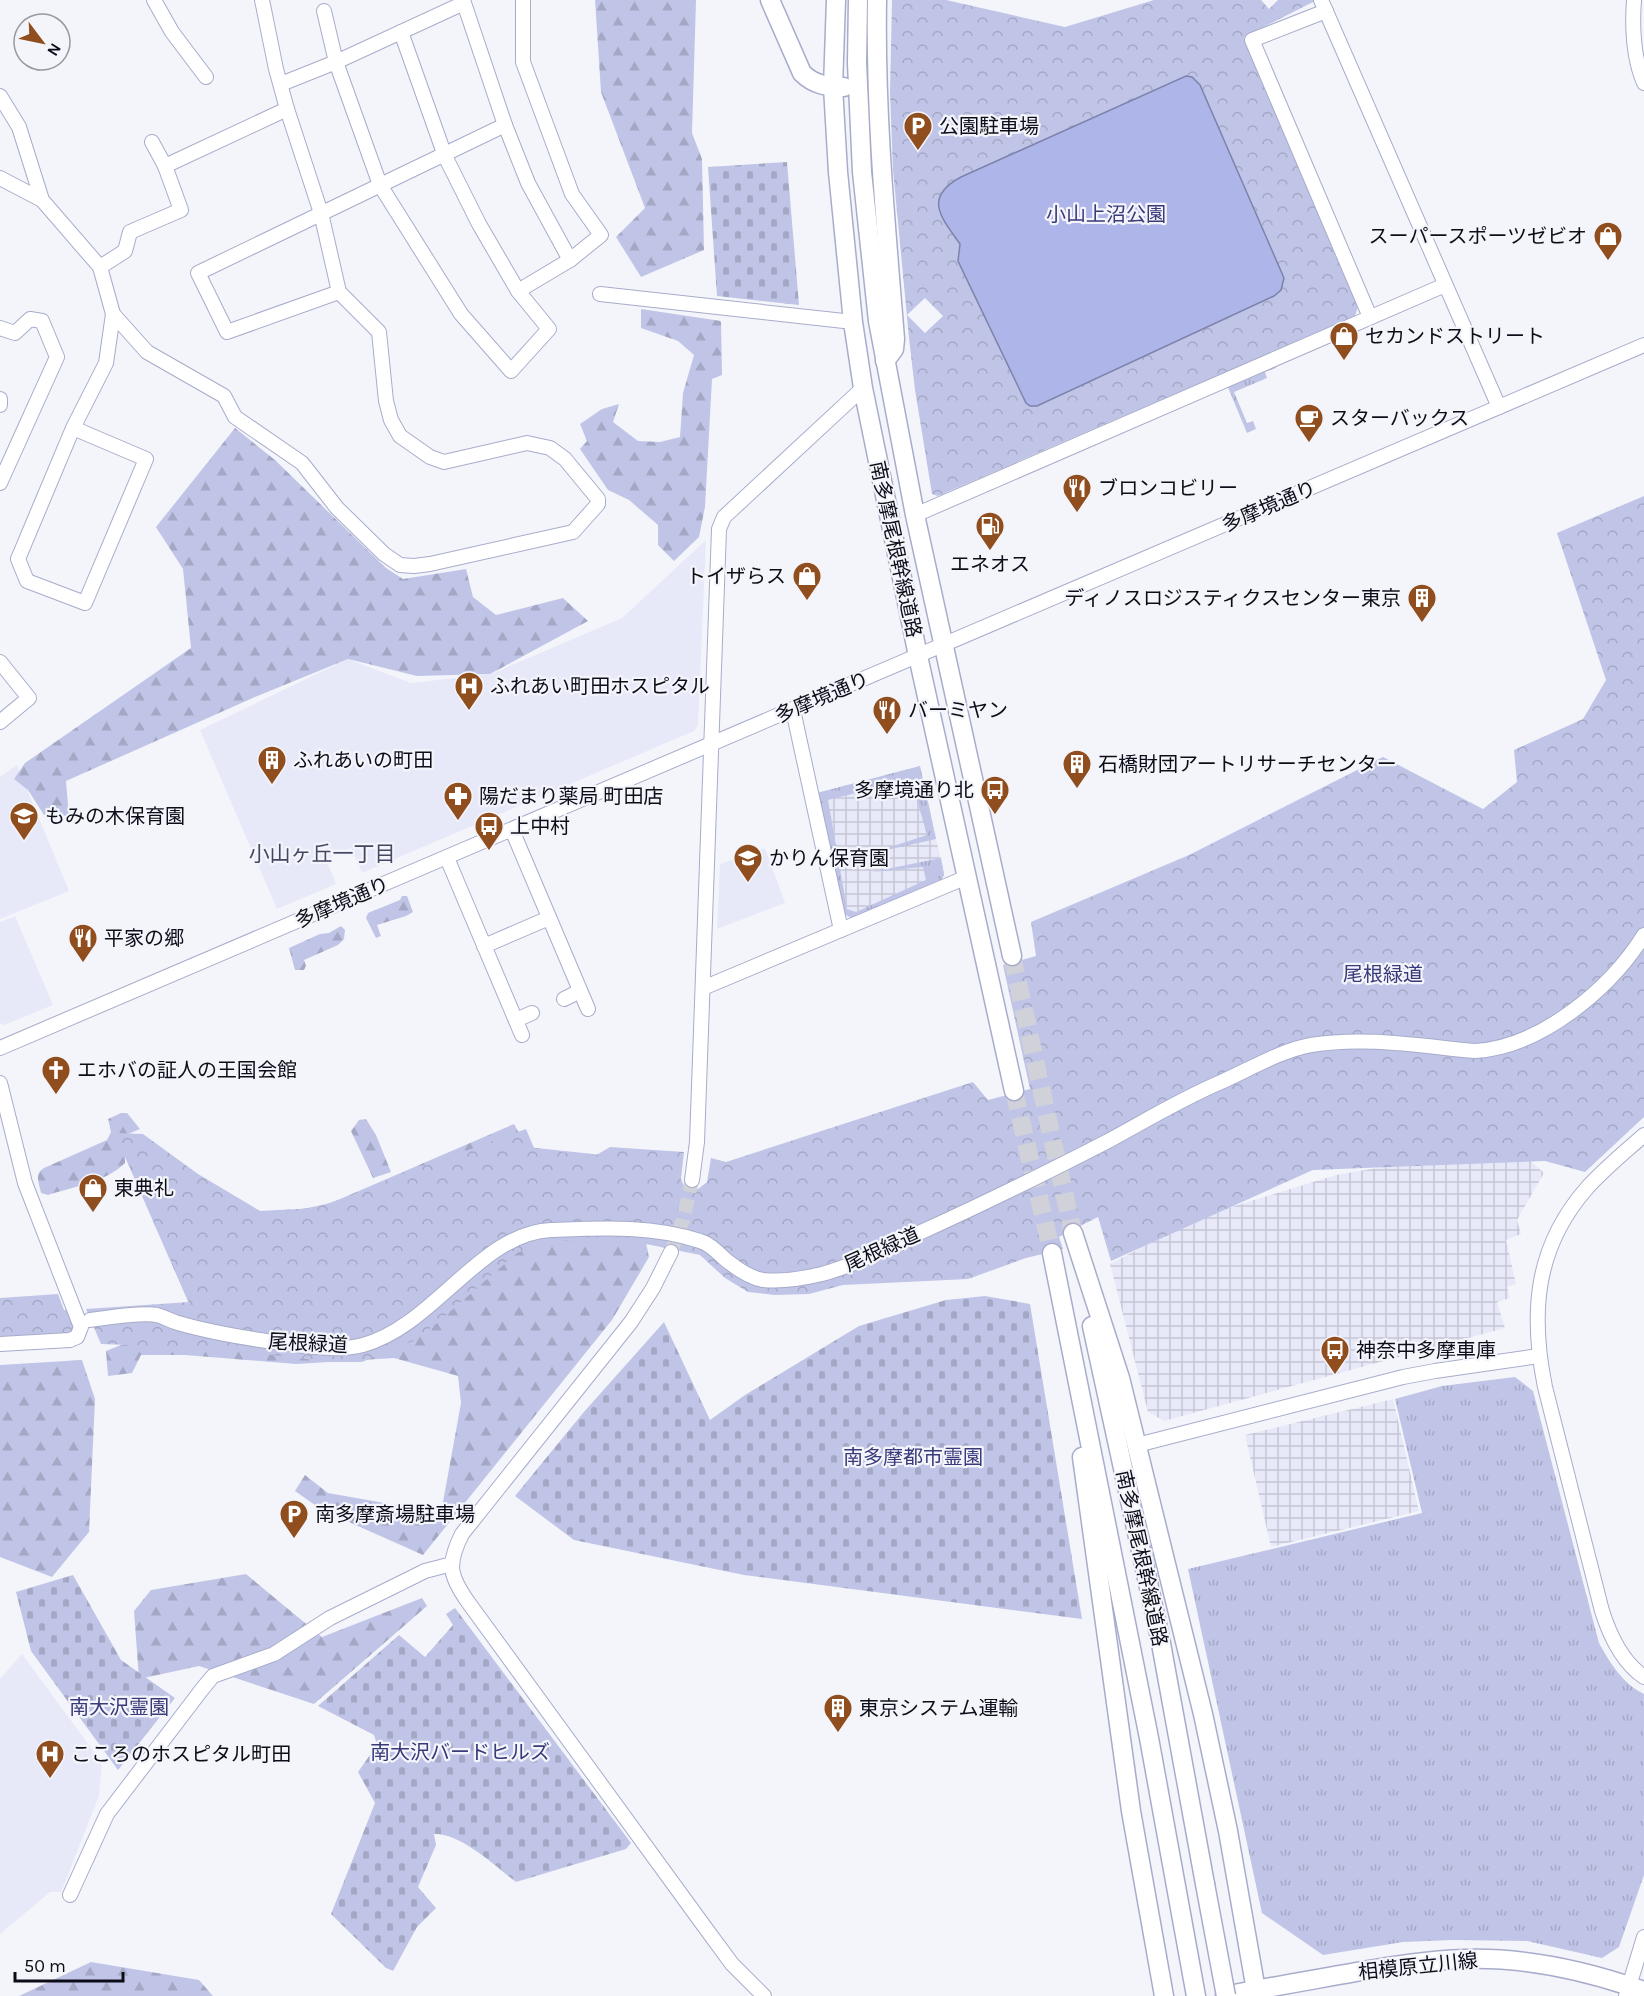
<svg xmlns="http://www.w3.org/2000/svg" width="1644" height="1996" font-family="Karla,'Noto Sans JP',sans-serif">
  <defs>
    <pattern id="industrial-grid" width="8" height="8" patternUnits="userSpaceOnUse" patternTransform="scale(1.5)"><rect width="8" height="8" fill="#e7e9f9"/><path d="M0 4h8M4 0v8" fill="none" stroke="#c5c7d5"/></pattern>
    <pattern id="grass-tufts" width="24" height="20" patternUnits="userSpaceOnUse" patternTransform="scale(1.5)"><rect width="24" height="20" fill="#c0c5e7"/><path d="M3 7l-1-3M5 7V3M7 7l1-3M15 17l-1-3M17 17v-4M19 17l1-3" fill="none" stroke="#a4a8c5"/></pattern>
    <pattern id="forest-firs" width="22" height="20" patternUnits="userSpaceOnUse" patternTransform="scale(1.5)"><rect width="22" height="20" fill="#c0c5e7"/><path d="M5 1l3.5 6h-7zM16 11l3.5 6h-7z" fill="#a4a8c5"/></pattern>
    <pattern id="cemetery-stones" width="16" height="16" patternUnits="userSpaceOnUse" patternTransform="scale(1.5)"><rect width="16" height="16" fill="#c0c5e7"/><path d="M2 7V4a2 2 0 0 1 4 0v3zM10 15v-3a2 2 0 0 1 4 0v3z" fill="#a4a8c5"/></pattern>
    <pattern id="park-crowns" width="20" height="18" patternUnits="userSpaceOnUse" patternTransform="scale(1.5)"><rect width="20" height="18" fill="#c0c5e7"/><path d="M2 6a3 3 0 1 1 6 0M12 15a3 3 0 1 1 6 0" fill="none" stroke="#a4a8c5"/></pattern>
  </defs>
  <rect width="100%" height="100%" fill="#f4f5fb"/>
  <g fill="#e7e9f9">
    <path d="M706,540L698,725L694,731L362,873L351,848L326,859L336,884L277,909L200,730L348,659L411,683L491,674L622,618Z"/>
    <path d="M17,765L69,891L0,919V777Z"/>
    <path d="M765,848L785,903L717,929L720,864Z"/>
    <path d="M15,916L53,1005L4,1025L0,1023V922Z"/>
    <path d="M22,1654L102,1763L99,1796L61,1892H50L0,1934V1679Z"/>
  </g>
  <g fill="url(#industrial-grid)">
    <path d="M920,766L944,874L942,879L851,918L843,913L817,793Z"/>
    <path d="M1526,1157L1544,1173L1517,1220L1521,1234L1506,1240L1516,1284L1507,1287L1510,1298L1497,1302L1505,1328L1164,1421L1148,1412L1110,1264L1199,1217L1336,1175L1395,1165Z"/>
    <path d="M1393,1399L1419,1511L1271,1547L1245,1435Z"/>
  </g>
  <g fill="url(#grass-tufts)">
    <path d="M1275,364L1276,368L1265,372L1267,378L1234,392L1247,423L1253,421L1256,429L1247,433L1227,385Z"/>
    <path d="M920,766L936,839L869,854L927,835L911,779L828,800L847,909L856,912L926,880L923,867L872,872L941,858L944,874L942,879L851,918L843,913L817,793Z"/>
    <path d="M1515,1377L1533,1391L1599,1643C1610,1663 1623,1684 1644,1694V1875L1619,1947L1602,1958L1527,1941L1453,1940L1403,1942L1323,1955L1262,1913L1188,1569L1422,1513L1395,1399L1442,1386Z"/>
  </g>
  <g fill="url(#forest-firs)">
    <path d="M595,0H696L692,133L702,159L704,250L641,277L616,237L645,208L601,92Z"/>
    <path d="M641,309L721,321L722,375L712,379L705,507L699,537L674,561L658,545V525L629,500L608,490L580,449L587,441L580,424L602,409L619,404L613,422L638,441L660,442L680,437L683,393L694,355L678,341L641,328Z"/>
    <path d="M235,428L275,460L386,568L403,579L466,569L473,597L496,615L563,598L588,621L490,674L417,676L348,659L255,697L66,781L69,816L44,815L28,790L14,779L25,763L191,648L183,569L156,527Z"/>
    <path d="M402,896H407L413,912L406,916L377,925L381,936L376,938L366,918L368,913L400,900Z"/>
    <path d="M341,926L345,930L344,939L338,945L304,960L306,966L304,970H295L289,948L320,934L329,933Z"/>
    <path d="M121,1113H127L140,1129L128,1134L260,1218L331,1203L514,1124L527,1147L612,1156L645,1238L649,1257L612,1320L423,1555L322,1510L295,1491L305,1475L328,1493L441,1513L461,1403L458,1376L394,1358L296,1364L185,1355H141L132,1373L108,1376L106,1351L153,1332L190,1306L125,1157V1163C106,1182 73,1187 48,1195L41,1193C39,1183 34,1174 44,1168L107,1140L111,1132L108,1119Z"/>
    <path d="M366,1119L376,1135L391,1172L373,1178L351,1131L359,1120Z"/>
    <path d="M82,1360L95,1399L89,1532L52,1577L0,1557V1365Z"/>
    <path d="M246,1574L322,1637L422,1598L427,1606L314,1704L199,1666L139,1679L134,1611L151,1590Z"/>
    <path d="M91,1962L199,1980L213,1996H19Z"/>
  </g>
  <g fill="url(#cemetery-stones)">
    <path d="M787,162L799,305L717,296L708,167Z"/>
    <path d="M985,1296L1030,1304L1082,1619L744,1575L574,1540L515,1496L583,1413L664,1322L710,1420L745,1395L859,1326L946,1300Z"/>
    <path d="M73,1575L121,1660L175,1698L118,1770L31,1651L16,1592Z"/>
    <path d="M455,1608L631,1843L626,1849L516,1882C495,1866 461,1833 434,1834L436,1845L418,1887L436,1908L417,1927L393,1971L386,1968L331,1914L375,1803L358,1772L377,1745L374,1735L318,1706L399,1635L425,1657L453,1625L446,1614Z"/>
  </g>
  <g fill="url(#park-crowns)" fill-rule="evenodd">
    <path d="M892,0H946L1065,27L1154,0H1261L1269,9L1278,0H1317L1244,37L1358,307L1355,316L938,496L932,494L915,390L909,338L893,170L890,93ZM925,298L943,316L925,333L907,315Z"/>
    <path d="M1644,496V1117L1585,1172L1545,1161L1313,1170L1111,1261L1098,1217L1059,1237L1063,1249L1026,1258L968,1279L843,1285L809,1294L775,1295L748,1292L725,1278L700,1255L636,1242L610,1243L558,1240L541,1243L517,1253L436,1324L413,1341L362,1362H331L214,1348L101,1344L86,1309L189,1302L115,1133L143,1134L198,1174L260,1211L315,1208L352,1195L391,1178L526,1129L534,1148L593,1157L610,1147L684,1152L681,1179L684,1186L698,1189L707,1182L711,1158L726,1162L973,1082L988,1100L1030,1089L1003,965L1036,956L1031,922L1189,855L1383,757L1483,809L1517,782L1514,750L1583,719L1606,680L1557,533Z"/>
    <path d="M58,1294L64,1310H68L75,1325L70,1335L0,1338V1298Z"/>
  </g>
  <path fill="#aeb5e9" stroke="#7d83aa" stroke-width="1.5" d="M1186,76L1192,77L1200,85L1284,278L1281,290L1274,296L1037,406H1030L1026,403L958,261L960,244C942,218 922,198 961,177Z"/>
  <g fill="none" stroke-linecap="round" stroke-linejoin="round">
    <path stroke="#d1d2d9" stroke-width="14" stroke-dasharray="14 7" stroke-linecap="butt" d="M671,1252L683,1220L692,1180"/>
    <g stroke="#d1d2d9" stroke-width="18" stroke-dasharray="18 9" stroke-linecap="butt">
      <path d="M1012,956L1073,1233"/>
      <path d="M1014,1091L1052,1253"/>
    </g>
    <g stroke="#a7accb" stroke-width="16">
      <g id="minor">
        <path d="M154,0L172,32L206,77"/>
        <path d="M1321,0L1499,407"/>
        <path d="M1634,0C1632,27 1633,57 1644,83"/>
        <path d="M324,11L336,62L380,185L461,314L511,371L549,329L518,291L479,224L445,156L401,32"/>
        <path d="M1326,11L1252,40L1370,317"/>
        <path d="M281,84L336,62L464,3L505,125L528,183L570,260"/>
        <path d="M0,96L19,127L42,200L100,267"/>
        <path d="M165,166L287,109"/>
        <path d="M0,178L42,200"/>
        <path d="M518,291L570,260L601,235L572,194L523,62V0"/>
        <path d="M339,292L227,332L198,273L505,125"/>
        <path d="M600,294L853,322"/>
        <path d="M113,314L147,352L224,396L235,417L302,463L337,508L384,554L400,565L414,566L430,564L573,532L598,504V499L565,459L550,448L527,443L444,462L430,457L400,436L391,420L386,401L379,332L339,292L321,213L287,109L276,69L262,0"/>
        <path d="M0,328L15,333L30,319L42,321L57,357L0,483"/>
        <path d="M0,399V405"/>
        <path d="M73,428L146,459L85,603L27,581L18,559L73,428L106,363L113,314L100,267L125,251L130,232L181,210L165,166L152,142"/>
        <path d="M915,515L1445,285"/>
        <path d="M0,662L29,698L0,722"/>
        <path d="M793,710L841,930"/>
        <path d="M512,830L588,1009"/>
        <path d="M447,858L522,1035"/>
        <path d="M484,946L549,918"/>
        <path d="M703,988L967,877"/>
        <path d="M564,999L580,991"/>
        <path d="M516,1020L532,1013"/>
        <path d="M0,1048L1644,345"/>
        <path d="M0,1083L25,1183L81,1327L77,1337L70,1340L0,1344"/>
        <path d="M1644,1135C1625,1152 1604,1169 1587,1188C1535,1247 1530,1313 1545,1387L1602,1611C1610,1636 1622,1662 1644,1677"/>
        <path d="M692,1180L697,1142L719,529L724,517L863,388"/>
        <path d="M671,1252L653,1288L631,1322L462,1534C447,1564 449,1575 468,1602L704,1926L732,1964L764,1996"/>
        <path d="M90,1320C107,1318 141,1312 157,1315C164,1317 171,1321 178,1323C216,1334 256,1340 296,1345C318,1347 340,1351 363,1345C435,1325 480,1233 551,1230C601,1228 652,1225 700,1241C713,1245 719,1255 730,1263C739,1270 751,1278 763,1280C781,1282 805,1278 822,1274C856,1265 887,1247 919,1233C983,1204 1046,1173 1108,1141C1145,1121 1181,1099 1221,1082C1248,1070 1282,1050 1311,1045C1365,1036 1420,1046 1475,1051C1541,1047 1610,989 1644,935"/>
        <path d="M1137,1445L1403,1377L1435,1371L1539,1356"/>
        <path d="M70,1895L107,1814L203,1688L213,1676L274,1654L330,1618L425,1571L452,1564"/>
        <path d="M1626,1996L1644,1937"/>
      </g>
    </g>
    <g stroke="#a7accb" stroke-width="21">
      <g id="major">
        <path d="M770,0L802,73C814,85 828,87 844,87"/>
        <path d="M836,0L833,87L838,172L853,322L863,388L918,656L1014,1091"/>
        <path d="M858,0L857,63L862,172L878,321L915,515L1012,956"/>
        <path d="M877,0C875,114 886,226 895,339L894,349L885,361"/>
        <path d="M1073,1233L1120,1378L1203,1714L1228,1831L1257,1996"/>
        <path d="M1052,1253L1149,1738L1196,1996"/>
        <path d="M1092,1326L1160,1638L1205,1884"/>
        <path d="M1082,1457L1131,1811L1164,1996"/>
        <path d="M1225,1996C1269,1987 1312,1980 1356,1972C1392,1966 1428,1960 1465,1959C1526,1957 1587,1971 1644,1991"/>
      </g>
    </g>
    <use href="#minor" stroke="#fff" stroke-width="14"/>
    <use href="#major" stroke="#fff" stroke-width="18"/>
    <g stroke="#a7accb" stroke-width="21" stroke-linecap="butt">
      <path id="major-bridge" d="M1205,1884L1226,1996"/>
    </g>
    <use href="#major-bridge" stroke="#fff" stroke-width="18"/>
  </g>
  <defs>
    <g id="parking-pin" transform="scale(1.5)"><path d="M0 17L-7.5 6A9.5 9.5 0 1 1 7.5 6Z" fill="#904d1d" stroke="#f4f5fb"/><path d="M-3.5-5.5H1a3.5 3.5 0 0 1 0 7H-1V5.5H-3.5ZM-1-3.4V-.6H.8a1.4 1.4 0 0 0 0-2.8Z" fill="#fff"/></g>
    <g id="shop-pin" transform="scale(1.5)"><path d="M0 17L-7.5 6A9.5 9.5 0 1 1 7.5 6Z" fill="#904d1d" stroke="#f4f5fb"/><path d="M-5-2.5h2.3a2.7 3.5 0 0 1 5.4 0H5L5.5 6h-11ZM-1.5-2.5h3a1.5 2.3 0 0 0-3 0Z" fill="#fff"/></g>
    <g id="cafe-pin" transform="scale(1.5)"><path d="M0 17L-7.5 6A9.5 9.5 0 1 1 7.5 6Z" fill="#904d1d" stroke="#f4f5fb"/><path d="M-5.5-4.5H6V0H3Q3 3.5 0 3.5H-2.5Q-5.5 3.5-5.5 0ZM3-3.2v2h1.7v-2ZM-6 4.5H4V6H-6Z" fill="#fff"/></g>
    <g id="restaurant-pin" transform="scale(1.5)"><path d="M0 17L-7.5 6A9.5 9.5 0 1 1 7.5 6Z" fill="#904d1d" stroke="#f4f5fb"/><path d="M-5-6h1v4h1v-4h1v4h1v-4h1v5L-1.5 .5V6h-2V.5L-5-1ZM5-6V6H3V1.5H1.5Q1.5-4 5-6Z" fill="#fff"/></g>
    <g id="fuel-pin" transform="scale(1.5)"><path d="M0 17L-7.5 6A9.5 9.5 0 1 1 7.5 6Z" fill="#904d1d" stroke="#f4f5fb"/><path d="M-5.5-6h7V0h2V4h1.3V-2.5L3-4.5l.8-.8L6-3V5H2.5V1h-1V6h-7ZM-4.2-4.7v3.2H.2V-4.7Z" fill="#fff"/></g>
    <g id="building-pin" transform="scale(1.5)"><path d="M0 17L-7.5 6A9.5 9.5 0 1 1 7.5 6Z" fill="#904d1d" stroke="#f4f5fb"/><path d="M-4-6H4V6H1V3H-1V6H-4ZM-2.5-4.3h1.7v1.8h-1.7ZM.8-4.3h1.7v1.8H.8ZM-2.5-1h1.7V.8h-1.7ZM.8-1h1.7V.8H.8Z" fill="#fff"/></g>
    <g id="hospital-pin" transform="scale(1.5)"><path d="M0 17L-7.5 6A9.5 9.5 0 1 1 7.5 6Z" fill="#904d1d" stroke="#f4f5fb"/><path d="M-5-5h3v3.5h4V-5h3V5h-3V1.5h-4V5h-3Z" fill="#fff"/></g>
    <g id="bus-pin" transform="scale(1.5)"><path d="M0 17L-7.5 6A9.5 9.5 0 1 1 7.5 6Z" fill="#904d1d" stroke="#f4f5fb"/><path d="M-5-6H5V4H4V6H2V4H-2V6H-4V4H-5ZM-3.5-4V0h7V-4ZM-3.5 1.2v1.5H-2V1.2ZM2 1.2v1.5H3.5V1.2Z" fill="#fff"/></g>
    <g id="pharmacy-pin" transform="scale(1.5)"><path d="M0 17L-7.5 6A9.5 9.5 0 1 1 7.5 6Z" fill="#904d1d" stroke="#f4f5fb"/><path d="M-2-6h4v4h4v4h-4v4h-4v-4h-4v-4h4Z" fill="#fff"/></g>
    <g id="school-pin" transform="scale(1.5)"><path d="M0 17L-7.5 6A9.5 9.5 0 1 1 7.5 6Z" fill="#904d1d" stroke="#f4f5fb"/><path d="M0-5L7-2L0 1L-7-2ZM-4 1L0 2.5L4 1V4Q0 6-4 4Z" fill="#fff"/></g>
    <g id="church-pin" transform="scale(1.5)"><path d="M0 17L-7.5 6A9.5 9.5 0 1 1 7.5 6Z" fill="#904d1d" stroke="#f4f5fb"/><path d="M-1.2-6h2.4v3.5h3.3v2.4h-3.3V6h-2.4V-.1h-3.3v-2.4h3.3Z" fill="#fff"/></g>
  </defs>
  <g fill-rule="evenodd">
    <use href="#parking-pin" x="918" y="126"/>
    <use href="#shop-pin" x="1608" y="236"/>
    <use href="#shop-pin" x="1344" y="336"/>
    <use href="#cafe-pin" x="1309" y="418"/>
    <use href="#restaurant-pin" x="1077" y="488"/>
    <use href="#fuel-pin" x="990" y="526"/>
    <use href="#shop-pin" x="807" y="576"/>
    <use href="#building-pin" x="1422" y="598"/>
    <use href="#hospital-pin" x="469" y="686"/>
    <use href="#restaurant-pin" x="887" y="710"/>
    <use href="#building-pin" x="272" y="760"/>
    <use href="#building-pin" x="1077" y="764"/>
    <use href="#bus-pin" x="995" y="790"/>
    <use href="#pharmacy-pin" x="458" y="796"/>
    <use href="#school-pin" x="24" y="816"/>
    <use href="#bus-pin" x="489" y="826"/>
    <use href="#school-pin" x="748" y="858"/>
    <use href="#restaurant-pin" x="83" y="938"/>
    <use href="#church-pin" x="56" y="1070"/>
    <use href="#shop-pin" x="93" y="1188"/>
    <use href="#bus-pin" x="1335" y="1350"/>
    <use href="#parking-pin" x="294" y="1514"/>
    <use href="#building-pin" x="838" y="1708"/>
    <use href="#hospital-pin" x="50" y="1754"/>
  </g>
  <g text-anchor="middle" stroke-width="4.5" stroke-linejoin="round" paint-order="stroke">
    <g font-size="20" fill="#0c0d18" stroke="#f4f5fb" text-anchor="start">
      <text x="939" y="133">公園駐車場</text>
      <text x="1587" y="243" text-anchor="end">スーパースポーツゼビオ</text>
      <text x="1365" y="343">セカンドストリート</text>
      <text x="1330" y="425">スターバックス</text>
      <text x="1098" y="495">ブロンコビリー</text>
      <text x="990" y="571" text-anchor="middle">エネオス</text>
      <text x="786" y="583" text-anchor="end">トイザらス</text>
      <text x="1401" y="605" text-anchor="end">ディノスロジスティクスセンター東京</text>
      <text x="490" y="693">ふれあい町田ホスピタル</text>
      <text x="908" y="717">バーミヤン</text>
      <text x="293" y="767">ふれあいの町田</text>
      <text x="1098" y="771">石橋財団アートリサーチセンター</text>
      <text x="974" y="797" text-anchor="end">多摩境通り北</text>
      <text x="479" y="803">陽だまり薬局 町田店</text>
      <text x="45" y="823">もみの木保育園</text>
      <text x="510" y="833">上中村</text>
      <text x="769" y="865">かりん保育園</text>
      <text x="104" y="945">平家の郷</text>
      <text x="77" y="1077">エホバの証人の王国会館</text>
      <text x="114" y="1195">東典礼</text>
      <text x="1356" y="1357">神奈中多摩車庫</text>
      <text x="315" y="1521">南多摩斎場駐車場</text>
      <text x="859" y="1715">東京システム運輸</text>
      <text x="71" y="1761">こころのホスピタル町田</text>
    </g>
    <g font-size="20" fill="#383a79" stroke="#f4f5fb">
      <text x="1106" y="221">小山上沼公園</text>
      <text x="1383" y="981">尾根緑道</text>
      <text x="913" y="1464">南多摩都市霊園</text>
      <text x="119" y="1714">南大沢霊園</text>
      <text x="460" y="1759">南大沢バードヒルズ</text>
    </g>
    <g font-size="20" fill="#0c0d18" stroke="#f4f5fb">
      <text transform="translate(1269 506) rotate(-23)" y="7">多摩境通り</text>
      <text transform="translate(896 549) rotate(78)" y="7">南多摩尾根幹線道路</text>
      <text transform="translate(822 697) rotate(-23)" y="7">多摩境通り</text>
      <text transform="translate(342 902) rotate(-23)" y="7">多摩境通り</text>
      <text transform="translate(882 1249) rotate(-24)" y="7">尾根緑道</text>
      <text transform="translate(308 1343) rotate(3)" y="7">尾根緑道</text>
      <text transform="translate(1142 1558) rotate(78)" y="7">南多摩尾根幹線道路</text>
      <text transform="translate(1418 1966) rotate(-6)" y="7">相模原立川線</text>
    </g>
    <g font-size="21" fill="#444762" stroke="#f4f5fb">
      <text x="322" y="861">小山ヶ丘一丁目</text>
    </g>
  </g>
  <g transform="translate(42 42) rotate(122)"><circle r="28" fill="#f4f5fb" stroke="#9798a0" stroke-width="1.5"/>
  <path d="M0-4.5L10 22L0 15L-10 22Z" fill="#904d1d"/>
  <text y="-9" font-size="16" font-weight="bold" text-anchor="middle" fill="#0c0d18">N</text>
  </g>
  <path d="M15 1972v9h108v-9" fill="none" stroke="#0c0d18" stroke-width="3"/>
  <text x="24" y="1972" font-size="18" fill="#0c0d18" stroke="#f4f5fb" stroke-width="4.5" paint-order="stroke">50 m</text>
</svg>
